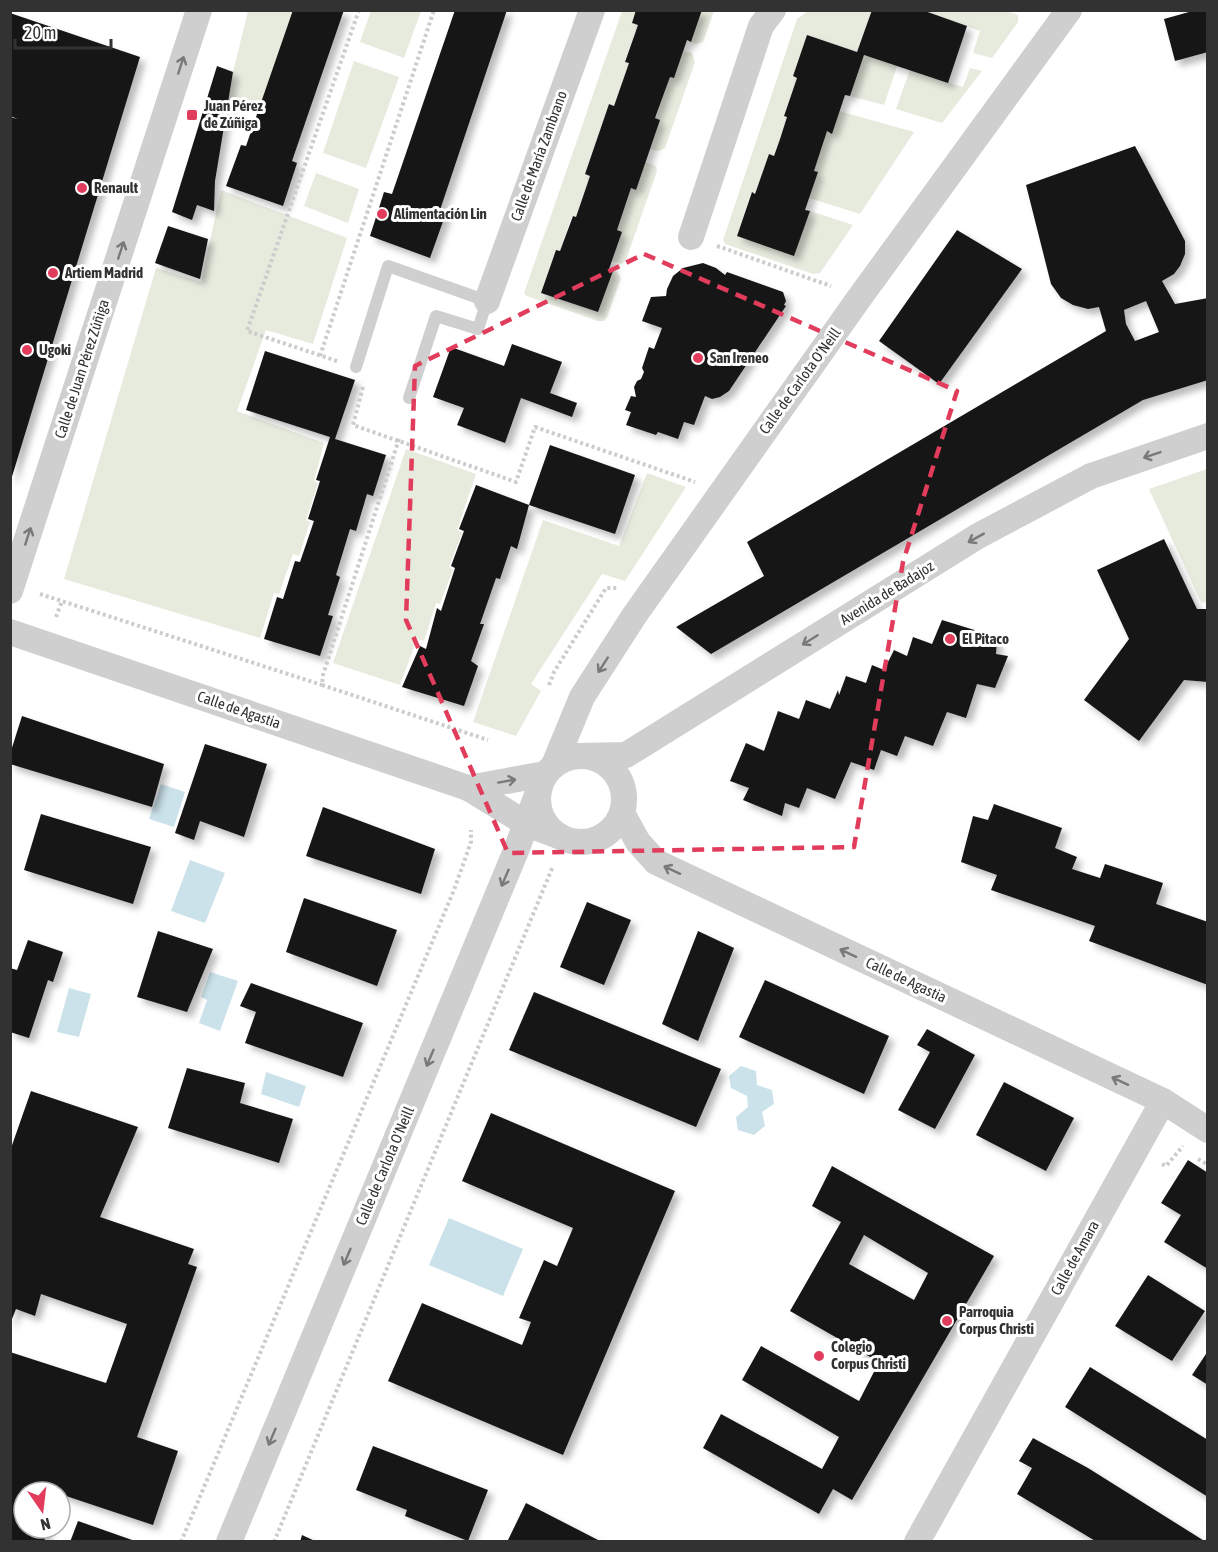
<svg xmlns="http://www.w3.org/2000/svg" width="1218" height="1552" font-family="'Asap Condensed',sans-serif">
  <defs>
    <filter id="shadow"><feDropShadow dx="5.5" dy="5.5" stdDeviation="3" flood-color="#0004"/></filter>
  </defs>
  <rect width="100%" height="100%" fill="#fff"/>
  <g fill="#e6ebde">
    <path d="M246,11H293L258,113L227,106L233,72L248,11Z"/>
    <path d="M371,11H421L404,58L360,42Z"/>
    <path d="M622,11H636L632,23L638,25L625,61L629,63L614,106L609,104L585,174L590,176L576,217L572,216L560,251L556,250L541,293L598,312L613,271L617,272L621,278L607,317L604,321H598L527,296L524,293Z"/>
    <path d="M702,11H714L703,42L696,44L691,42Z"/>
    <path d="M808,11H872L857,52L807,36L793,75L797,78L784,115L787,117L774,156L769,155L755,194L751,193L737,235L794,255L810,211L853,225L820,273L813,274L725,244L723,240L797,19Z"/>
    <path d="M922,11H1006L1018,15V22L992,58L973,53L980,31Z"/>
    <path d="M683,51L692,53L695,62L665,148L659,151L650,149L660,120L656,118L670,77L674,78Z"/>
    <path d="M864,55L897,66L884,105L850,96Z"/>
    <path d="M354,61L399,77L366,168L323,153Z"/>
    <path d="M970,68L982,71L942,123L896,109L910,70L963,87Z"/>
    <path d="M839,111L914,132L860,214L809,198L814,171L827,131L831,133Z"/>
    <path d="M645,162L656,166L657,171L626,260L622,264L612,261L622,232L617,230L631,188L636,190Z"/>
    <path d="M316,173L359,189L348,223L304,206Z"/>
    <path d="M221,190L347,238L313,344L266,330L237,411L324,443L314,481L318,483L306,520L310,522L299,556L293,554L279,594L274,593L260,638L64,579L156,268L201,282Z"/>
    <path d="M406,449L476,474L457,530L462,533L449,567L453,570L440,604L436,603L424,641L417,639L400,685L333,663Z"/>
    <path d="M1207,469H1208L1207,603L1201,602L1149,489Z"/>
    <path d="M647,473L686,487L625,581L602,574L531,684L541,691L516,736L473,722L543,520L619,546Z"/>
  </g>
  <g fill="#cbe2ea">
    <path d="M161,784L185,792L174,827L149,819Z"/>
    <path d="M190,860L225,873L205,923L171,911Z"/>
    <path d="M210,972L238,981L220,1031L199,1023L207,1000L201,997Z"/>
    <path d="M69,988L91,994L79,1037L57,1032Z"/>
    <path d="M741,1066L756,1071L757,1085L772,1090L774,1104L762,1112L765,1126L754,1135L738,1130L736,1117L748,1107L747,1096L731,1088L729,1076Z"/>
    <path d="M266,1072L306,1086L299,1107L261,1094Z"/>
    <path d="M449,1218L523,1249L503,1296L429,1265Z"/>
  </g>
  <g fill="#191919" fill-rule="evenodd" filter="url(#shadow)">
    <path d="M293,10H344L292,161L297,163L283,206L226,186L241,145L246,146Z"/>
    <path d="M455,10H507L440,210L446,213L430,258L370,236L384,192L392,194Z"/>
    <path d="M636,10H702L691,42L687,40L674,78L670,77L655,118L660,120L636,190L631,188L617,230L622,232L609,269L613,271L598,312L541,293L556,250L560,251L573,216L576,217L590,176L585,174L609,104L614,106L629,63L625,62L638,25L632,23Z"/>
    <path d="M872,10H922L967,26L948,83L864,55L850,96L845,95L832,134L827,131L814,171L818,172L805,210L810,211L794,256L737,236L752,192L755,194L769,154L774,156L780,139L787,117L784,116L797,78L793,76L807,35L857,52Z"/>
    <path d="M1196,10H1208V52L1175,61L1164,19Z"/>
    <path d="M10,13L140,57L11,480L10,117L18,119L10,116Z"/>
    <path d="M217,66L233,72L215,181L214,211L197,205L192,220L172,212Z"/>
    <path d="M1135,146L1185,241V254L1180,266L1174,274L1162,281L1175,304L1208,298V380L1143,400L711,654L676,627L764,576L747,542L1106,331L1099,307L1088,309L1073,305L1061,298L1051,284L1026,185ZM1146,301L1159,332L1135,341L1126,324L1124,310Z"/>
    <path d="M168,226L208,239L200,279L155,263Z"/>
    <path d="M957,230L1022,269L939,384L879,341Z"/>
    <path d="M703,263L716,268L725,275L727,272L783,292L786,301L784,305L786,306L729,391L720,397L712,399L705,396L694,425L684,422L678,439L658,432L656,435L626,425L631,412L625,410L631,396L636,397L634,387L637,381L641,379L644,372L642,368L649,347L654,349L662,328L642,321L651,297L666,296L667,289L673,276L683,268Z"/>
    <path d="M512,344L562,362L550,393L577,403L572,417L521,398L505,443L457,425L464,408L433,397L451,347L504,366Z"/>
    <path d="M265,351L355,380L335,439L386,455L373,496L367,494L356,531L350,529L336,575L340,577L328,615L333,616L320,656L264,639L277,597L283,599L295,561L300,562L314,521L308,519L320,481L316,480L330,437L246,410Z"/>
    <path d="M550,445L635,475L615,534L529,505L517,549L511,546L500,579L496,578L480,624H484L471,661L478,666L464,706L402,687L420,646L426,649L437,608L441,611L455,568L451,566L464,531L459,529L476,485L529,505Z"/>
    <path d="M1164,539L1197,609H1208V682L1184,680L1139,741L1084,700L1129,639L1097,570Z"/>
    <path d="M942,620L997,637L996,654L1008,656L995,688L977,684L966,718L947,712L933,746L905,736L897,756L881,750L874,770L851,762L835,799L807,788L799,808L785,803L782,816L743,800L749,788L730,781L746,743L764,751L778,711L799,719L806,700L830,709L838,690L839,695L846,676L866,683L872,665L884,670L894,650L907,656L913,637L932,644Z"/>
    <path d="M22,716L164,764L152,807L10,764V754Z"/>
    <path d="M205,744L267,764L244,837L200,821L194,840L175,833Z"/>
    <path d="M994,804L1062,828L1055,848L1077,857L1072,869L1100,878L1105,864L1163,883L1156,904L1208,922V985L1089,941L1095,926L991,890L997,875L961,862L973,816L988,820Z"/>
    <path d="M323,807L435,849L421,894L306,856Z"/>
    <path d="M41,814L151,847L133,904L24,870Z"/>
    <path d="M304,898L397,930L377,986L286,952Z"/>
    <path d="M587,902L631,920L604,985L560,967Z"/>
    <path d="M158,931L213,949L187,1012L137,997Z"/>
    <path d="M698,931L734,948L698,1041L662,1024Z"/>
    <path d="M28,940L63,952L53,982L48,980L29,1038L10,1032V968L17,970Z"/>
    <path d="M765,980L889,1036L864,1094L739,1037Z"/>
    <path d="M251,983L363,1023L343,1077L245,1043L256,1012L240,1006Z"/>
    <path d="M534,992L721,1069L696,1127L509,1050Z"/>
    <path d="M927,1029L975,1055L935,1129L898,1110L930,1052L917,1045Z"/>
    <path d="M187,1068L245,1083L240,1103L293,1119L279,1163L168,1128Z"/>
    <path d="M1004,1082L1074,1118L1046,1171L976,1135Z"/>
    <path d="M31,1091L138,1127L100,1217L194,1249L188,1264L197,1267L137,1437L178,1451L153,1525L60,1494V1492H24V1528H48L44,1542H10V1352L106,1383L127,1324L41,1294L35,1316L16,1309L10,1324V1151Z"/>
    <path d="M491,1113L675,1191L563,1455L388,1381L422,1303L522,1345L531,1322L519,1318L544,1260L557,1266L573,1228L462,1181Z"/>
    <path d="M1188,1160L1208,1173V1269L1164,1242L1181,1215L1161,1203Z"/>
    <path d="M832,1166L994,1256L852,1500L833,1489L819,1514L703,1448L721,1414L822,1469L839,1437L742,1380L761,1346L859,1401L879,1362L790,1311L841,1222L812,1206ZM864,1235L928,1273L914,1300L849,1264Z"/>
    <path d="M1148,1275L1205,1311L1172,1361L1115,1326Z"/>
    <path d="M1208,1351V1385L1192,1375Z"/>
    <path d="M1090,1367L1208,1440V1497L1065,1407Z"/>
    <path d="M1033,1438L1088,1468L1206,1542H1097L1017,1494L1032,1468L1019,1461Z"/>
    <path d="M373,1446L488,1490L468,1541L405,1516L407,1510L356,1490Z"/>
    <path d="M526,1503L602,1542H507Z"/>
    <path d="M78,1521L135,1541V1542H70Z"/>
    <path d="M302,1535L317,1542H300Z"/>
  </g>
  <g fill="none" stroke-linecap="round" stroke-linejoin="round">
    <g stroke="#ccc" stroke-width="4" stroke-dasharray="3 3" stroke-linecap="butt">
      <path d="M717,246L831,286"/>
      <path d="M320,356L434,10"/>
      <path d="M337,361L247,331L359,10"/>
      <path d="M363,387L353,425L516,482L535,427L695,482"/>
      <path d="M399,439L323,675L322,685L488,740"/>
      <path d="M40,594L322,685"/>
      <path d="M56,617L62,601"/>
      <path d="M549,685L554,672L606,588H617"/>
      <path d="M1198,1159L1208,1165"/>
      <path d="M1162,1164L1166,1166L1183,1146"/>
      <path d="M181,1542L454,890L471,842V830"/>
      <path d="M274,1542L553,866"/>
    </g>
    <path stroke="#cfcfcf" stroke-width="12" d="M356,367L388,266L487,301L478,329L436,316L409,398"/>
    <g stroke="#cfcfcf" stroke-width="26">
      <path d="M691,237L761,26L773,10"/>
      <path d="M487,301L592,10"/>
      <path d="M10,591L199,10"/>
      <path d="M10,632L468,788L527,824L559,836"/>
      <path d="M575,756L626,755L978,536L1091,476L1208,436"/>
      <circle cx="581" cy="799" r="43"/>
      <path d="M554,765L582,697L634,616L860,297L1069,10"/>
      <path d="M468,788L545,774"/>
      <path d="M622,813L638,842L656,862L1163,1101L1208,1130"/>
      <path d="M229,1542L515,853L539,790"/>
      <path d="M917,1542L1163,1101"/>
    </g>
  </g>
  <defs><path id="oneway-shaft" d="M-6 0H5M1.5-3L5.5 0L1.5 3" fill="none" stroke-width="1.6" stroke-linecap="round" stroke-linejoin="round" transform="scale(1.5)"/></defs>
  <g stroke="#797979">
    <use href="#oneway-shaft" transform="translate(181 65) rotate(-72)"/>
    <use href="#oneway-shaft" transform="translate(121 250) rotate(-72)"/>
    <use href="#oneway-shaft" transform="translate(1152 455) rotate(161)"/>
    <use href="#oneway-shaft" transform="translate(28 536) rotate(-72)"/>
    <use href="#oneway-shaft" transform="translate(976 538) rotate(151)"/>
    <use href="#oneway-shaft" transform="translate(810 640) rotate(148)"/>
    <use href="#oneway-shaft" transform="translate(603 665) rotate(123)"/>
    <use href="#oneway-shaft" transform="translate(507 781) rotate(-10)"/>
    <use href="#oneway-shaft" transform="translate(672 870) rotate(-155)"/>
    <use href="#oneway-shaft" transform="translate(505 878) rotate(113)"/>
    <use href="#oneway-shaft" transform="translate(848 953) rotate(-155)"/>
    <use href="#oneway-shaft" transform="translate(430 1058) rotate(113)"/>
    <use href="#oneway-shaft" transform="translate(1120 1081) rotate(-155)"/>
    <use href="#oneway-shaft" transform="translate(347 1257) rotate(113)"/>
    <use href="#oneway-shaft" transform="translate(272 1437) rotate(113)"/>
  </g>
  <path fill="none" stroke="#e13c5b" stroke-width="4.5" stroke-dasharray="12 8" stroke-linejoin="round" d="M644,254L957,391L903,562L854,847L508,853L406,620L415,366Z"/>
  <g fill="#e13c5b" stroke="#fff" stroke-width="2">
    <rect x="186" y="109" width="12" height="12" rx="3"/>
    <circle cx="82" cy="188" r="6"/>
    <circle cx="382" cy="214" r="6"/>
    <circle cx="53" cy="273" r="6"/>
    <circle cx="27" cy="350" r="6"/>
    <circle cx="698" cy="358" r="6"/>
    <circle cx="950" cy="639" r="6"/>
    <circle cx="947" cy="1321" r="6"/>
    <circle cx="819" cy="1356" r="6"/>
  </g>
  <g text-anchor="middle" stroke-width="6" stroke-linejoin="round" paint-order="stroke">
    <g font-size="15" font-weight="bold" fill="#323232" stroke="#fff" text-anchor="start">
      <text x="204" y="111">Juan Pérez<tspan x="204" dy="17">de Zúñiga</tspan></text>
      <text x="94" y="193">Renault</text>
      <text x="394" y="219">Alimentación Lin</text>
      <text x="65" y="278">Artiem Madrid</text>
      <text x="39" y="355">Ugoki</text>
      <text x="710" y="363">San Ireneo</text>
      <text x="962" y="644">El Pitaco</text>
      <text x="959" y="1317">Parroquia<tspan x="959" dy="17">Corpus Christi</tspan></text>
      <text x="831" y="1352">Colegio<tspan x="831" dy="17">Corpus Christi</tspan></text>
    </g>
    <g font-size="15" fill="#323232" stroke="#fff">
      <text transform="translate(539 156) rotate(-70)" y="5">Calle de María Zambrano</text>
      <text transform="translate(82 369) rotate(-72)" y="5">Calle de Juan Pérez Zúñiga</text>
      <text transform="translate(800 381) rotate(-54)" y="5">Calle de Carlota O’Neill</text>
      <text transform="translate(887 593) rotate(-32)" y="5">Avenida de Badajoz</text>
      <text transform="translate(239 710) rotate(19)" y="5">Calle de Agastia</text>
      <text transform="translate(906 980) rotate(25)" y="5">Calle de Agastia</text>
      <text transform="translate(385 1166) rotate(-67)" y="5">Calle de Carlota O’Neill</text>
      <text transform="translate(1075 1258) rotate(-61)" y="5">Calle de Amara</text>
    </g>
  </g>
  <rect width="1218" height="1552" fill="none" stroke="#323232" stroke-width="24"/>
  <g transform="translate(42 1510) rotate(166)"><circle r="28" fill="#ffffff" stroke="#adadad" stroke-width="1.5"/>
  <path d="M0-4.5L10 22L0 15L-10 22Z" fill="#e13c5b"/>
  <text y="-9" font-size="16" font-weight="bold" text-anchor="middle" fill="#323232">N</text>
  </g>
  <path d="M15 39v9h96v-9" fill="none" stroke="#323232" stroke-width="3"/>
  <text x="24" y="39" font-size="18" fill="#323232" stroke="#ffffff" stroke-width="4.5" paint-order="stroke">20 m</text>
</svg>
